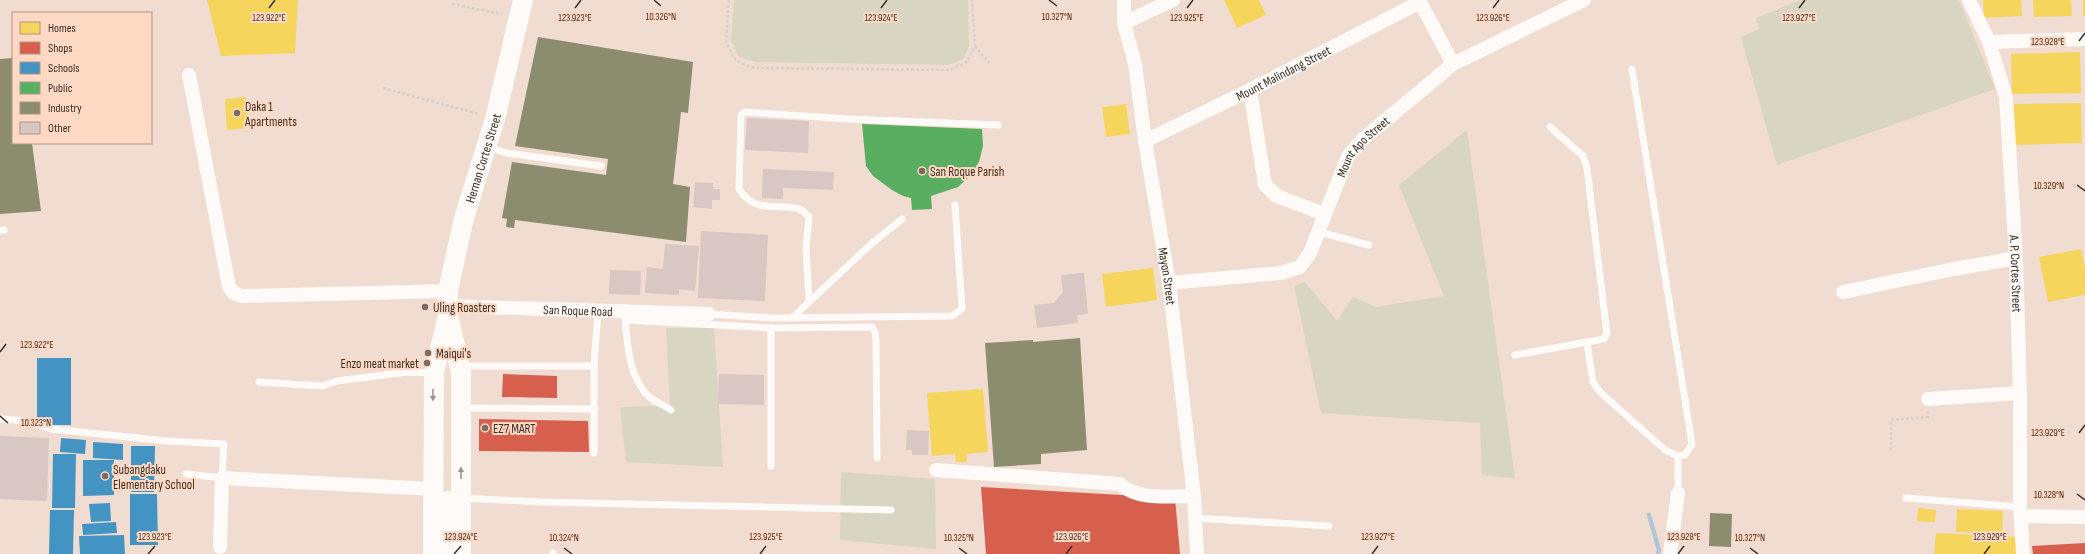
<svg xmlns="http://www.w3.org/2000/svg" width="2085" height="554" font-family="'Sofia Sans Condensed',sans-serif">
  <rect width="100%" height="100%" fill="#f0dcd1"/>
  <g fill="#d8d5c2">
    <path d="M734,0H968L969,47L963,59L949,65L755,62L739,57L731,41Z"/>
    <path d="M1800,0H1959L1995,89L1777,165L1741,37L1759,29L1756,18Z"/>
    <path d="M1467,130L1515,478L1482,475L1480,423L1321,413L1294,286L1305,282L1337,321L1353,297L1376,307L1444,296L1399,185Z"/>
    <path d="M666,328H714L723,467L626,462L620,407L670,405Z"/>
    <path d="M841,472L935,479L936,549L840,540Z"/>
  </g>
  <g fill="#f6d55c">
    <path d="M207,0H298L295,53L221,56Z"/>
    <path d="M1224,0H1259L1266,15L1237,28Z"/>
    <path d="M1983,0H2021L2022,16L1984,18Z"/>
    <path d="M2033,0H2071L2072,16L2034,17Z"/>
    <rect x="2083" y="0" width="2" height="16"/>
    <path d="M2080,52L2081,93L2012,94L2011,54Z"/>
    <path d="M246,97L249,128L227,130L225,99Z"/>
    <path d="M2081,103L2082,143L2014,145L2012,104Z"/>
    <path d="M1126,104L1130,134L1106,137L1102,107Z"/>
    <path d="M2081,249L2085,267V295L2048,302L2039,257Z"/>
    <path d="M1153,268L1157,300L1106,307L1102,274Z"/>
    <path d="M983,389L988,452L966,454L967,462H956L955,454L932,456L927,393Z"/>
    <path d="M1918,508L1936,510L1935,522L1917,521Z"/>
    <path d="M1957,509L2003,511L2002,534L1956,532Z"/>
    <path d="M1936,533L2018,537L2017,554H1934Z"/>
  </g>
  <g fill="#d6604d">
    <path d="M503,374L557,376V398L502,397Z"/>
    <path d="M479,419L588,421L589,452L479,451Z"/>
    <path d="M981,487L1175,498L1180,554H986Z"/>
    <path d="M2085,543V554H2033L2032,546Z"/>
  </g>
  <g fill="#4393c3">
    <rect x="37" y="358" width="34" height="67"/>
    <path d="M61,438L86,440L85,454L60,452Z"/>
    <path d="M93,442L123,444V460L93,458Z"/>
    <path d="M131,446H155L154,492H131Z"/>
    <path d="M53,454H76L75,508H52Z"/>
    <path d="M83,460H114V495L83,496Z"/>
    <path d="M130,494H157L158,545H130Z"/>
    <path d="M110,503L111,521L91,522L89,504Z"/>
    <path d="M50,510H74L73,554H49Z"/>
    <path d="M116,522L117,533L83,535L82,524Z"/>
    <path d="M124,535L125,554H80L79,536Z"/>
  </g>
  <path fill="#5aae61" d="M862,124L982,129L983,146L979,162L970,176L958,187L931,196L932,209L912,210L911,198L903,196L892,190L873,176L866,166Z"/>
  <g fill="#8c8c6e">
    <path d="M538,37L693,62L688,113L681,112L673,184L690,187L686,242L515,220L514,228L506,227L507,219L502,218L512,162L606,175L608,159L515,146Z"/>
    <path d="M13,58V143H32L41,211L0,214V59Z"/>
    <path d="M1080,338L1087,450L1041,454V464L994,467L985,343L1033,340V342Z"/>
    <path d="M1710,513L1732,514L1731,547L1709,546Z"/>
  </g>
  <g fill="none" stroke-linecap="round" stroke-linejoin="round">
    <path stroke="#b0c6d5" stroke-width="4.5" d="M1649,515L1659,550L1658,554"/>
  </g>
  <g fill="#d8c7c2">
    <path d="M747,118L809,121L808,153L745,150Z"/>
    <path d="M763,169L834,172L833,190L783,188V199L762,198Z"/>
    <path d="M695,182L713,183V189H720V200H712V209L693,207Z"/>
    <path d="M701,231L768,235L765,301L698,298Z"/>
    <path d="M665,244L699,246L695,291L679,289V295L645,293L647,267L663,269Z"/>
    <path d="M610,270L641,271L640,295L609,294Z"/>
    <path d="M1084,273L1088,314L1077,315L1078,323L1037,328L1034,305L1054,303L1063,292L1061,275Z"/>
    <path d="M719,374L764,375V405L718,404Z"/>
    <path d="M907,430L929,431L928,455H912V450H906Z"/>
    <path d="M0,436L49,438L47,501L0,499Z"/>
  </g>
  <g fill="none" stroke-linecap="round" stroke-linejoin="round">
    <g stroke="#d7d1ce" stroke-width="2.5" stroke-dasharray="3 2" stroke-linecap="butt">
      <path d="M729,0L726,42L736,61L754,68L950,70L967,62L975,46L972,0"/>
      <path d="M452,4L502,14"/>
      <path d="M975,46L989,63"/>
      <path d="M383,88L479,114"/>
      <path d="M1891,450V420L1928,417V411"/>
    </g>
    <g stroke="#fdfaf8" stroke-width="7">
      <path d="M1632,69L1692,444L1685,455L1678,456V493"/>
      <path d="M487,147L507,153L601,166"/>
      <path d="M0,230H4"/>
      <path d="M1319,232L1369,245"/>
      <path d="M809,300L806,248L809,217C806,215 803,210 799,209C776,203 755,214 739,189L741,115L745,112L849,119L998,125"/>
      <path d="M709,314L772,318L952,316L962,309L955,205"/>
      <path d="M625,317C627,344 629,381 652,399C658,403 665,406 671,410"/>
      <path d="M792,318L870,245L902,219"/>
      <path d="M625,320L771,328L872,327L875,332L876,340L877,458"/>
      <path d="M1587,343L1593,382L1600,392L1665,450L1678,456"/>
      <path d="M1515,355L1604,339L1607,334L1587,168L1583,156L1550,127"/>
      <path d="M462,366H594"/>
      <path d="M259,382L322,386L337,381L407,372L433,373"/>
      <path d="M461,408L595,409"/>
      <path d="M0,419L27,421L51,429L167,441L224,444L222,478L186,474"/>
      <path d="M594,453V366L598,310"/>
      <path d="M771,466V328"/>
      <path d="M461,498L541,502L891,510"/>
      <path d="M1906,498L2020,507"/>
      <path d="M1194,518L1329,526"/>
      <path d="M553,553V554"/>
    </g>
    <g stroke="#fdfaf8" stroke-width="14">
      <path id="s1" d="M1124,0V23L1135,64L1145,141L1169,283L1194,496L1197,554"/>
      <path d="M1419,0L1453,64"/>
      <path id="s2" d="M1969,0L1989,42L2006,97L2016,258L2020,393V507L2023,554"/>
      <path d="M1124,23L1173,0"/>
      <path d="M1989,42L2085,39"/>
      <path d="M189,75L229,287L234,293L241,296L448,291"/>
      <path d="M1250,90L1265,185L1277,196L1324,214"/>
      <path id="s3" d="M1145,141L1250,90L1420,2"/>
      <path id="s4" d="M1169,283L1281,273L1300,267L1310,253L1348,156L1363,139L1453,64L1584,0"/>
      <path d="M1843,292L1954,269L2016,258"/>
      <path id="s5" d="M447,306L709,314"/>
      <path d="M1928,399L2020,393"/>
      <path d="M936,470L1120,484C1138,501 1170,496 1194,496"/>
      <path d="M2021,516L2085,517"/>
      <path d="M220,547L222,478L433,489"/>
      <path d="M1670,554L1678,493"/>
    </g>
    <g stroke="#fdfaf8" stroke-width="20">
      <path d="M433,554L434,373L447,319"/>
      <path d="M447,554V501"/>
      <path id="s6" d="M461,554V373L448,315V291L464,218L495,119L523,0"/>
    </g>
  </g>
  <defs><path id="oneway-solid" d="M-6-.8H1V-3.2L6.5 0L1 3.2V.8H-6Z"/></defs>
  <g fill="#9c948f">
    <use href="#oneway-solid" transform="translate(433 395) rotate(90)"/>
    <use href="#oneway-solid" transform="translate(461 473) rotate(-90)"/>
  </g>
  <path fill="none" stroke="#3c2e26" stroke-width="1.5" d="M654,0L661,6M1049,0L1057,6M269,8L275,0M575,8L581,0M881,8L887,0M1187,8L1193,0M1493,8L1499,0M1799,8L1805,0M2079,41L2085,33M2077,185L2085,191M0,352L6,344M0,416L8,423M2079,433L2085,425M2077,494L2085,500M564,548L572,554M959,548L967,554M1750,548L1758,554M148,554L155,546M454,554L461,546M760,554L766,546M1066,554L1072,546M1372,554L1378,546M1678,554L1684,546M1984,554L1990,546"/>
  <g fill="#7b6b62" stroke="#fdd9c4" stroke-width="1.5">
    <circle cx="237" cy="113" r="4"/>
    <circle cx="922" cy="171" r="4"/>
    <circle cx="425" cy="307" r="4"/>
    <circle cx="428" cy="353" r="4"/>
    <circle cx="427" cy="363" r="4"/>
    <circle cx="485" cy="428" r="4"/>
    <circle cx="105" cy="476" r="4"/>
  </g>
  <g text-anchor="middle" stroke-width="4" stroke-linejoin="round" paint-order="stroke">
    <g font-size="13" fill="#3c2e26" stroke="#fdd9c4">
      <text dy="5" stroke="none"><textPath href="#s3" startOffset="154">Mount Malindang Street</textPath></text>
      <text dy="5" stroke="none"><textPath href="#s4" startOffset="270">Mount Apo Street</textPath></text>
      <text dy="5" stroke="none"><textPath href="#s6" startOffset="402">Hernan Cortes Street</textPath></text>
      <text dy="5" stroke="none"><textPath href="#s2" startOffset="281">A. P. Cortes Street</textPath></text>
      <text dy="5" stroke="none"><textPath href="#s1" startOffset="280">Mayon Street</textPath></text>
      <text dy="5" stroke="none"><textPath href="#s5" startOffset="131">San Roque Road</textPath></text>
    </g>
    <g font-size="13" fill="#3c2e26" stroke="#fdd9c4" text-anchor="start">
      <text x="245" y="111">Daka 1<tspan x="245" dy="15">Apartments</tspan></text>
      <text x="930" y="176">San Roque Parish</text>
      <text x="433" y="312">Uling Roasters</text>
      <text x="436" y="358">Maiqui's</text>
      <text x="419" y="368" text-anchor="end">Enzo meat market</text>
      <text x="493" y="433">EZ7 MART</text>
      <text x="113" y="474">Subangdaku<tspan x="113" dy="15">Elementary School</tspan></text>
    </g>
  </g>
  <g font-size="10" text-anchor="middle" fill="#3c2e26" stroke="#fdd9c4" stroke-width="4" stroke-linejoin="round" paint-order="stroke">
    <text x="661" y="20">10.326°N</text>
    <text x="1057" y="20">10.327°N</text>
    <text x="269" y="21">123.922°E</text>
    <text x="575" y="21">123.923°E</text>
    <text x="881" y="21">123.924°E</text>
    <text x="1187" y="21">123.925°E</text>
    <text x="1799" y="21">123.927°E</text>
    <text x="1493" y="21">123.926°E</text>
    <text x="2048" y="45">123.928°E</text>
    <text x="2049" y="189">10.329°N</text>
    <text x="37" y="348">123.922°E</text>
    <text x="36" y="426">10.323°N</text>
    <text x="2048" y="436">123.929°E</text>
    <text x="2049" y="498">10.328°N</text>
    <text x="155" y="540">123.923°E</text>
    <text x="461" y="540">123.924°E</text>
    <text x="766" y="540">123.925°E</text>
    <text x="1072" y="540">123.926°E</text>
    <text x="1378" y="540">123.927°E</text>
    <text x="1684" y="540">123.928°E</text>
    <text x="1990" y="540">123.929°E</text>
    <text x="564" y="541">10.324°N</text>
    <text x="959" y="541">10.325°N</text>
    <text x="1750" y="541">10.327°N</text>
  </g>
  <rect x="12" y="12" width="140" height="132" fill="#fdd9c4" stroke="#b09585"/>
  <rect x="20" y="22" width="20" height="12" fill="#f6d55c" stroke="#b09585"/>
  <text x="48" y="32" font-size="12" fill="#3c2e26">Homes</text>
  <rect x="20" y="42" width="20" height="12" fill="#d6604d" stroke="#b09585"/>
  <text x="48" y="52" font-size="12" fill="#3c2e26">Shops</text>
  <rect x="20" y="62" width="20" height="12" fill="#4393c3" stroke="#b09585"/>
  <text x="48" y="72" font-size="12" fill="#3c2e26">Schools</text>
  <rect x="20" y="82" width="20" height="12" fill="#5aae61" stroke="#b09585"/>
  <text x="48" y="92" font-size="12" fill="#3c2e26">Public</text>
  <rect x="20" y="102" width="20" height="12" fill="#8c8c6e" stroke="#b09585"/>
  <text x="48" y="112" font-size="12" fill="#3c2e26">Industry</text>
  <rect x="20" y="122" width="20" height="12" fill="#d8c7c2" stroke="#b09585"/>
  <text x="48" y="132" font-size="12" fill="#3c2e26">Other</text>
</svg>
